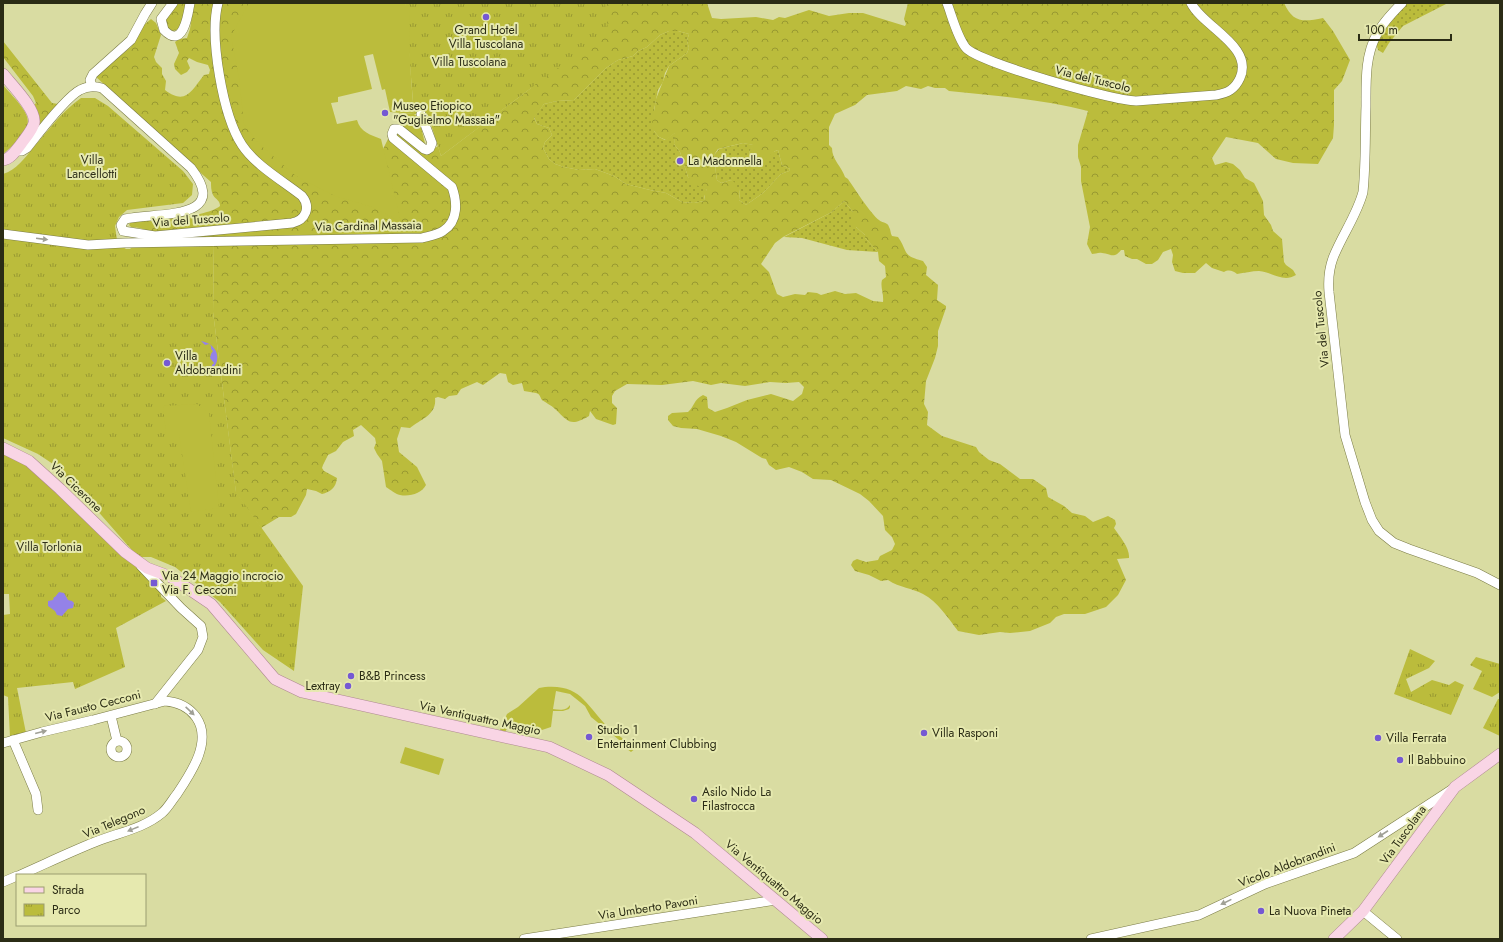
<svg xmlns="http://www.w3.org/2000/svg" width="1503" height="942" font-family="Jost,sans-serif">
  <defs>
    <pattern id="grass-dots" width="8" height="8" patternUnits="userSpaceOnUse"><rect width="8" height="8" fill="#bbbc3c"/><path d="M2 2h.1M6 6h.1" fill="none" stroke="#989931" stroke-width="1.8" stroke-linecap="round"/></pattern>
    <pattern id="forest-crowns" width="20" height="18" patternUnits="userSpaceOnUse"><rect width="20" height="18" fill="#bbbc3c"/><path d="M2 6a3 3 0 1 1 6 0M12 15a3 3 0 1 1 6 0" fill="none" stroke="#989931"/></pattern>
    <pattern id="park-tufts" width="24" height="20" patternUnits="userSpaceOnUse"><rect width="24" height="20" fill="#bbbc3c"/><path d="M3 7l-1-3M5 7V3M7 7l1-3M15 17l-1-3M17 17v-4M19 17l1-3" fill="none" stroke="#989931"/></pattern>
  </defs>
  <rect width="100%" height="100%" fill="#d9dca2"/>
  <g fill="url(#grass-dots)">
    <path d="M1393,3H1448L1403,26L1389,43L1383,53L1378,50L1376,42L1390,23L1401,10Z"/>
    <path d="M669,31H678L689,34L687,41L689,48L687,53L669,66L665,73L663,82L658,90L654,110V131L659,137L665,140L676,132L674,144L680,152L688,177L707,190L704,197V201L694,203L682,202L666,193L650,190L626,184L614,176L595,169L579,170L564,167L555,164L549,159L543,148L545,142L552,135L549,128L537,124L534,117L544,104L557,101L574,100L606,68L618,60L633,56L638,51L647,47L660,35Z"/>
    <path d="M743,143L754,145L749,152L753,160L778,150L782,165L790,169L789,171L781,174L763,193L746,205L739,200L740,189H736L731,180L721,183L717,180C715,171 716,163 714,155L719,149Z"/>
    <path d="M844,201L853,212L856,227L865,235V238L878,252L847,250L802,238L784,237L832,212Z"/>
  </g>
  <g fill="url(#forest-crowns)" fill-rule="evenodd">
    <path d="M178,3H187L181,27C174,33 169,32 165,23L168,15Z"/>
    <path d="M194,3H282L279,88L372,155L383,149L389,137L399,126L397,113L414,114L419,118L426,148L431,151L438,146L441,156L531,88L534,3H707L712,18L721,19L756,17L773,20L779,17L785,18L809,10L829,16L849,13H863L905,26L906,24L904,19L908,3H1284C1293,23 1303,22 1323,18L1333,31L1350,60L1342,81L1334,90V125L1333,138L1318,164L1293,163L1276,159L1258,143L1226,137L1212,158L1215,165L1226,162L1233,164L1240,170L1245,178L1254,183L1263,201L1264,215L1271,225L1273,231L1282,239L1284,262L1286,265L1293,270L1296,275C1283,283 1272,272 1259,271C1252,271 1244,273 1237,274C1233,271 1229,269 1224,272L1212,268L1206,263L1195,273H1183L1175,271L1172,262L1173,255L1171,249L1163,252L1158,260L1152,264H1146L1137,259H1132L1125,256L1124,250H1121C1114,259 1111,254 1102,253C1099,252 1095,254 1092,254L1087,244L1090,227L1081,181V167L1078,157V145L1088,111C1042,99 996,96 949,91L945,88H935L928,86L921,89L906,86L897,91L867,95L855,105L835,114L829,127V145L832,148C832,160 842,167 845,177L848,179C854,188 871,214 879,220C882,223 888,222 889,227C891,230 890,233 892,236L898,237C909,253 901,255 923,261L927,267L926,275L938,285L937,300L946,306V308L938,331V346L935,358L926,381L924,404L928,412L927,425L942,436L976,447L979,452L989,460L1000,464L1020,479H1033L1046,488L1048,497L1064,506L1072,513L1085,516L1093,522L1108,516L1115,520L1116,524L1114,528C1120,537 1130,548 1129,558L1117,559L1126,580L1118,595L1106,607L1085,614H1064L1056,617L1050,623L1030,631L1010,633L1000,632L979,635L958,631C948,618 938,602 923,594C912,588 900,588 888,580L881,581L869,575L855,571L851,565L853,561L857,559L866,562L878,560L880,556L892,550L895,544L892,537L885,530L883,516L869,501L860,494L831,480L813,479L802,472L789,467L776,470L769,465L766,459L762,458L736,442L721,436L697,429L681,428L673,426L668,420V416L672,413L688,412C695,406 693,400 703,395L707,397L708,408L715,412L727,408L747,400L771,394L793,401L802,394L804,387L799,382L786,383L770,382L745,386L721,383L711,385L693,381L662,385L627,384L615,391L612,396V403L617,408L616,424L613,425L596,419L590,411L589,416C570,427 569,422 555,409C551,405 546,403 542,400C540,397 540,394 536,393C532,392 528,392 524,391L522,383L513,385L508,382L506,374L500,373L483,385L477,382L461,389L457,395L449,396L445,399L438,397L435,398C437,415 421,419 410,428L401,427L397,439L399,452L417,467L426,485C422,493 410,497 400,495C395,494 391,490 386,487L382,461L377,454L374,448L376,443L375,438L361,425L353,430L354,436L343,442L336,451L328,455L323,465L322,468L324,471L337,478C336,488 330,492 322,494L316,491L307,489L306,495L296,514L291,517H279L261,528L236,493L213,312L214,241L170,239L140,228L131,227L129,225L131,222L173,217C183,218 212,213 220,206C220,200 216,200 213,195C211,191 211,186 211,182L203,175L95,76L131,47L144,25L151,19L156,23L161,35L154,57L156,62L162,68V74L166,81L165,90C186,106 192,90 204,75L209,74L210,70L208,65L197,62L189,58L187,61L190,68L187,72L181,75L175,69L174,64L179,53L175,42L179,39L187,38L190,29ZM669,31H678L689,34L687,41L689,48L687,53L669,66L656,99L652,123L654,131L659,137L666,140L675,133L674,144L680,152L688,177L694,184L707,190L705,192L704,201L694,203L682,202L666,193L650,190L626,184L614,176L595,169L579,170L564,167L555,164L549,159L543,148L545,142L552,135L549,128L537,124L534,118L544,104L557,101L574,100L606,68L618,60L633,56L638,51L647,47L660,35ZM743,143L753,145L749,152L756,163C769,163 768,153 778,150L782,165L790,169L789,171L781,174L763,193L746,205L739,200L740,189H736L737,184L731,180L721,183L717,180C715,171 716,163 714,155L718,149ZM844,201L853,212L849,225L856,227L865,235V238L878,252L879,261L885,266L886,277L882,280C880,287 884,294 883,302L873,301L856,293L845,294L835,291L821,295L817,293L808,292L805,295L795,294L783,297L777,294L769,272L761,264L775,243L783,237L832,212Z"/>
    <path d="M3,41L52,103L58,104L35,131L33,106L36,103L33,96L3,57Z"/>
  </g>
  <g fill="url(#park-tufts)">
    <path d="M405,3H605L608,30L441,156L428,115L414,114Z"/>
    <path d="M3,85C31,117 41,123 3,154Z"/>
    <path d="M81,98H95L108,106L183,171L193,184L192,195L183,203L127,210L119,217L115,226L117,240L87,242L3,231V174C16,170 25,158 33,148C48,131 62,111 81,98Z"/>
    <path d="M3,238L88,248L123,247L126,249H130L133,246L214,241L213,312L236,492L303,586L294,671L263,650L220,602L175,567L151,557H138L95,508L53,464L38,454L3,438Z"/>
    <path d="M3,451L36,468L160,590L161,597L166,601L116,628L125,667L75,689L73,682L17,688L26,733L10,737L8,697L3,695V615L10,614L9,594H3Z"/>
    <path d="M1410,649L1435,661L1429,668L1406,679L1411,692L1432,680L1449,685L1455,681L1464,685L1451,715L1394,694Z"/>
    <path d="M1476,657L1500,664V692L1492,697L1473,689L1482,671L1470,665Z"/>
    <path d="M1498,699H1500V736L1483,728Z"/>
  </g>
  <g fill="#bbbc3c">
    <path d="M249,3H405L406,6L410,10C408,45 411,79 414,114L390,112L385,89L382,90L373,54L364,56L372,89L338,97V102L331,103L337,124L357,120C360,132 371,135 381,139L401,222L372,207L335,196L296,176L258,143L244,124L239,78L231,36Z"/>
    <path d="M197,404L209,413L219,508L191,512L179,434H166L163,406Z"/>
    <path d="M545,687C582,684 586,706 609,728C617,735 627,741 636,748L631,752L627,749L624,744L591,717L585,706L570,694L556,691L553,709C560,710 566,711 570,705V707L569,709L563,711H553L551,727L539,731L514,724L508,727L505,732L500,730L507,714L518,707L539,688Z"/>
    <path d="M405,747L444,759L439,775L400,763Z"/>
  </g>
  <g fill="#9482e8">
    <path d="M201,341C222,345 223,368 203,374L206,369L211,370L212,365L214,363L210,358L211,354L213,351L211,349V346L209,344L205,345Z"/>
    <path d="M59,592L64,593L68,600L72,601L74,603L73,608L68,609L62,616L57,615L55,611L48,606V601L53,600L54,597H55Z"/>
  </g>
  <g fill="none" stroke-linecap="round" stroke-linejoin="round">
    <g stroke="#7b7c46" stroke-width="10">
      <g id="minor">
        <path d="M173,3L161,19L164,30C183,50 188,15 190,3"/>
        <path d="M947,3C952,16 957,37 966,48C978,62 1113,101 1136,101L1216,95C1228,93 1235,89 1240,78C1254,46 1203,27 1191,3"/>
        <path d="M1402,3C1393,12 1383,22 1377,34C1365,55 1366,81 1366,106C1365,134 1366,163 1363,192C1357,215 1342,235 1333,258C1329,269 1328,280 1329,292L1345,435L1365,502L1372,520L1379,531L1394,543L1409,549L1477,573L1500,585"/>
        <path d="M92,86L90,80L93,74L131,40L145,14L152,3"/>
        <path d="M15,151H22L27,148C38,134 66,97 80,90C87,86 94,86 102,88L191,168C232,221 157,212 125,219L121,225L123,231L155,236L292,223C306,220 311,207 302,196C283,181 255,165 242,145C223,116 209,37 218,3"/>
        <path d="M3,234L88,245L124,243L422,238C429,236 437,235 443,231C459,221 457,201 452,187L393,138L392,134L394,129H399L424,149L427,150L430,148L432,143L421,114"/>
        <path d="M141,566L181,608L201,626L203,637L198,650L155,704"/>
        <path d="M111,716L117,741"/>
        <path d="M13,740L36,794L38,810"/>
        <circle cx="119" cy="749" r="8"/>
        <path d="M3,743L42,732L93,720L165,701C178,702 188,706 196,717C213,741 191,773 177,794C172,800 168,808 162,813C143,829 117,833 95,842C70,852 45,864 20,875"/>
        <path d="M3,882L17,876"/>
        <path d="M1363,911L1397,939"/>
        <path d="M524,939L776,900"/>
        <path d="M1091,939L1199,915L1265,884L1354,853L1451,790"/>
      </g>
    </g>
    <g stroke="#ae8891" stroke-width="12">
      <g id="major">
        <path d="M3,74C11,84 37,110 34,123C32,131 25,138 21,144C16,150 11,159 3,160"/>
        <path d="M3,448L29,461L60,489L125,552L147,568L171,577L211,604L275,679L302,692L549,747L608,775L695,833L822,939"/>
        <path d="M1334,939L1363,911L1455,787L1500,754"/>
      </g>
    </g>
    <use href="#minor" stroke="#fff" stroke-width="9"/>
    <use href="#major" stroke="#f9d5e5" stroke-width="11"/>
  </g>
  <defs><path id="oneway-solid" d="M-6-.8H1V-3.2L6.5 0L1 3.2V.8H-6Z"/></defs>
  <g fill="#a0a096">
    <use href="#oneway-solid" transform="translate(42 239) rotate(7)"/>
    <use href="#oneway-solid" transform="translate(190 711) rotate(43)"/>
    <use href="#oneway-solid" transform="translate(41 732) rotate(-14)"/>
    <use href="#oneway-solid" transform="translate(133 829) rotate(158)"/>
    <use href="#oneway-solid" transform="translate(1383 834) rotate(147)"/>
    <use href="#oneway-solid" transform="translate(1226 902) rotate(154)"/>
  </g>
  <g fill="#7559d3" stroke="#e6e9af" stroke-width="1.5">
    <circle cx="486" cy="17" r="4"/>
    <circle cx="385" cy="113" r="4"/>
    <circle cx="680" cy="161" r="4"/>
    <circle cx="167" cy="363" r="4"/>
    <rect x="150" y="579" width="8" height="8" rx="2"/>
    <circle cx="351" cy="676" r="4"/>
    <circle cx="348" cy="686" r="4"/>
    <circle cx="924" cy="733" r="4"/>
    <circle cx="589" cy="737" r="4"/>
    <circle cx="1378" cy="738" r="4"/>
    <circle cx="1400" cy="760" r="4"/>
    <circle cx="694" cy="799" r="4"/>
    <circle cx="1261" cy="911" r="4"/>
  </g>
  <g text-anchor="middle" stroke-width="4" stroke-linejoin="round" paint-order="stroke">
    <g font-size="12" fill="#2b2c15" stroke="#e6e9af" text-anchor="start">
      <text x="486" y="34" text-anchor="middle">Grand Hotel<tspan x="486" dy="14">Villa Tuscolana</tspan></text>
      <text x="393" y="110">Museo Etiopico<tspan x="393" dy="14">"Guglielmo Massaia"</tspan></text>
      <text x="688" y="165">La Madonnella</text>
      <text x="175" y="360">Villa<tspan x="175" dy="14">Aldobrandini</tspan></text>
      <text x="162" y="580">Via 24 Maggio incrocio<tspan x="162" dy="14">Via F. Cecconi</tspan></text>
      <text x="359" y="680">B&amp;B Princess</text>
      <text x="340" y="690" text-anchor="end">Lextray</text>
      <text x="597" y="734">Studio 1<tspan x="597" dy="14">Entertainment Clubbing</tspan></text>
      <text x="932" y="737">Villa Rasponi</text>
      <text x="1386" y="742">Villa Ferrata</text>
      <text x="1408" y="764">Il Babbuino</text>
      <text x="702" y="796">Asilo Nido La<tspan x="702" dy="14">Filastrocca</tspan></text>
      <text x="1269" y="915">La Nuova Pineta</text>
    </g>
    <g font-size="12" fill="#30301b" stroke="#e6e9af">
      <text x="469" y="66">Villa Tuscolana</text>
      <text x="92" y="164">Villa<tspan x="92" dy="14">Lancellotti</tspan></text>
      <text x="49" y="551">Villa Torlonia</text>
    </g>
    <g font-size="12" fill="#2b2c15" stroke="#e6e9af">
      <text transform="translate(1093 79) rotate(14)" y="4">Via del Tuscolo</text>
      <text transform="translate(191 220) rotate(-4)" y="4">Via del Tuscolo</text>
      <text transform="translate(368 226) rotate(-1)" y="4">Via Cardinal Massaia</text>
      <text transform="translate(1321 329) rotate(-96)" y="4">Via del Tuscolo</text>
      <text transform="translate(76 487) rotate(44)" y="4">Via Cicerone</text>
      <text transform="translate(93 706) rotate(-14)" y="4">Via Fausto Cecconi</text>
      <text transform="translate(480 718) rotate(12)" y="4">Via Ventiquattro Maggio</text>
      <text transform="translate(114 822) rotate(-23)" y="4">Via Telegono</text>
      <text transform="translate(1403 835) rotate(-54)" y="4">Via Tuscolana</text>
      <text transform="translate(1287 865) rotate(-21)" y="4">Vicolo Aldobrandini</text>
      <text transform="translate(774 882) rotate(40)" y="4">Via Ventiquattro Maggio</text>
      <text transform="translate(648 908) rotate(-9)" y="4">Via Umberto Pavoni</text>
    </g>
  </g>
  <rect width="1503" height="942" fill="none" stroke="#2b2c15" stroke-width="8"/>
  <rect x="16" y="874" width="130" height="52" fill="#e6e9af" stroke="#9b9d71"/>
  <rect x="24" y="887" width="20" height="6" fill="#f9d5e5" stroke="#9b9d71"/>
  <text x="52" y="894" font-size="12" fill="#2b2c15">Strada</text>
  <rect x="24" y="904" width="20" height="12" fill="url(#park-tufts)" stroke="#9b9d71"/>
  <text x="52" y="914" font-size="12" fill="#2b2c15">Parco</text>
  <path d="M1359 34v6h92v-6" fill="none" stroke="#2b2c15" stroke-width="2"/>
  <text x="1365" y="34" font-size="12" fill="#2b2c15" stroke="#e6e9af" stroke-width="3" paint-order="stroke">100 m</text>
</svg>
